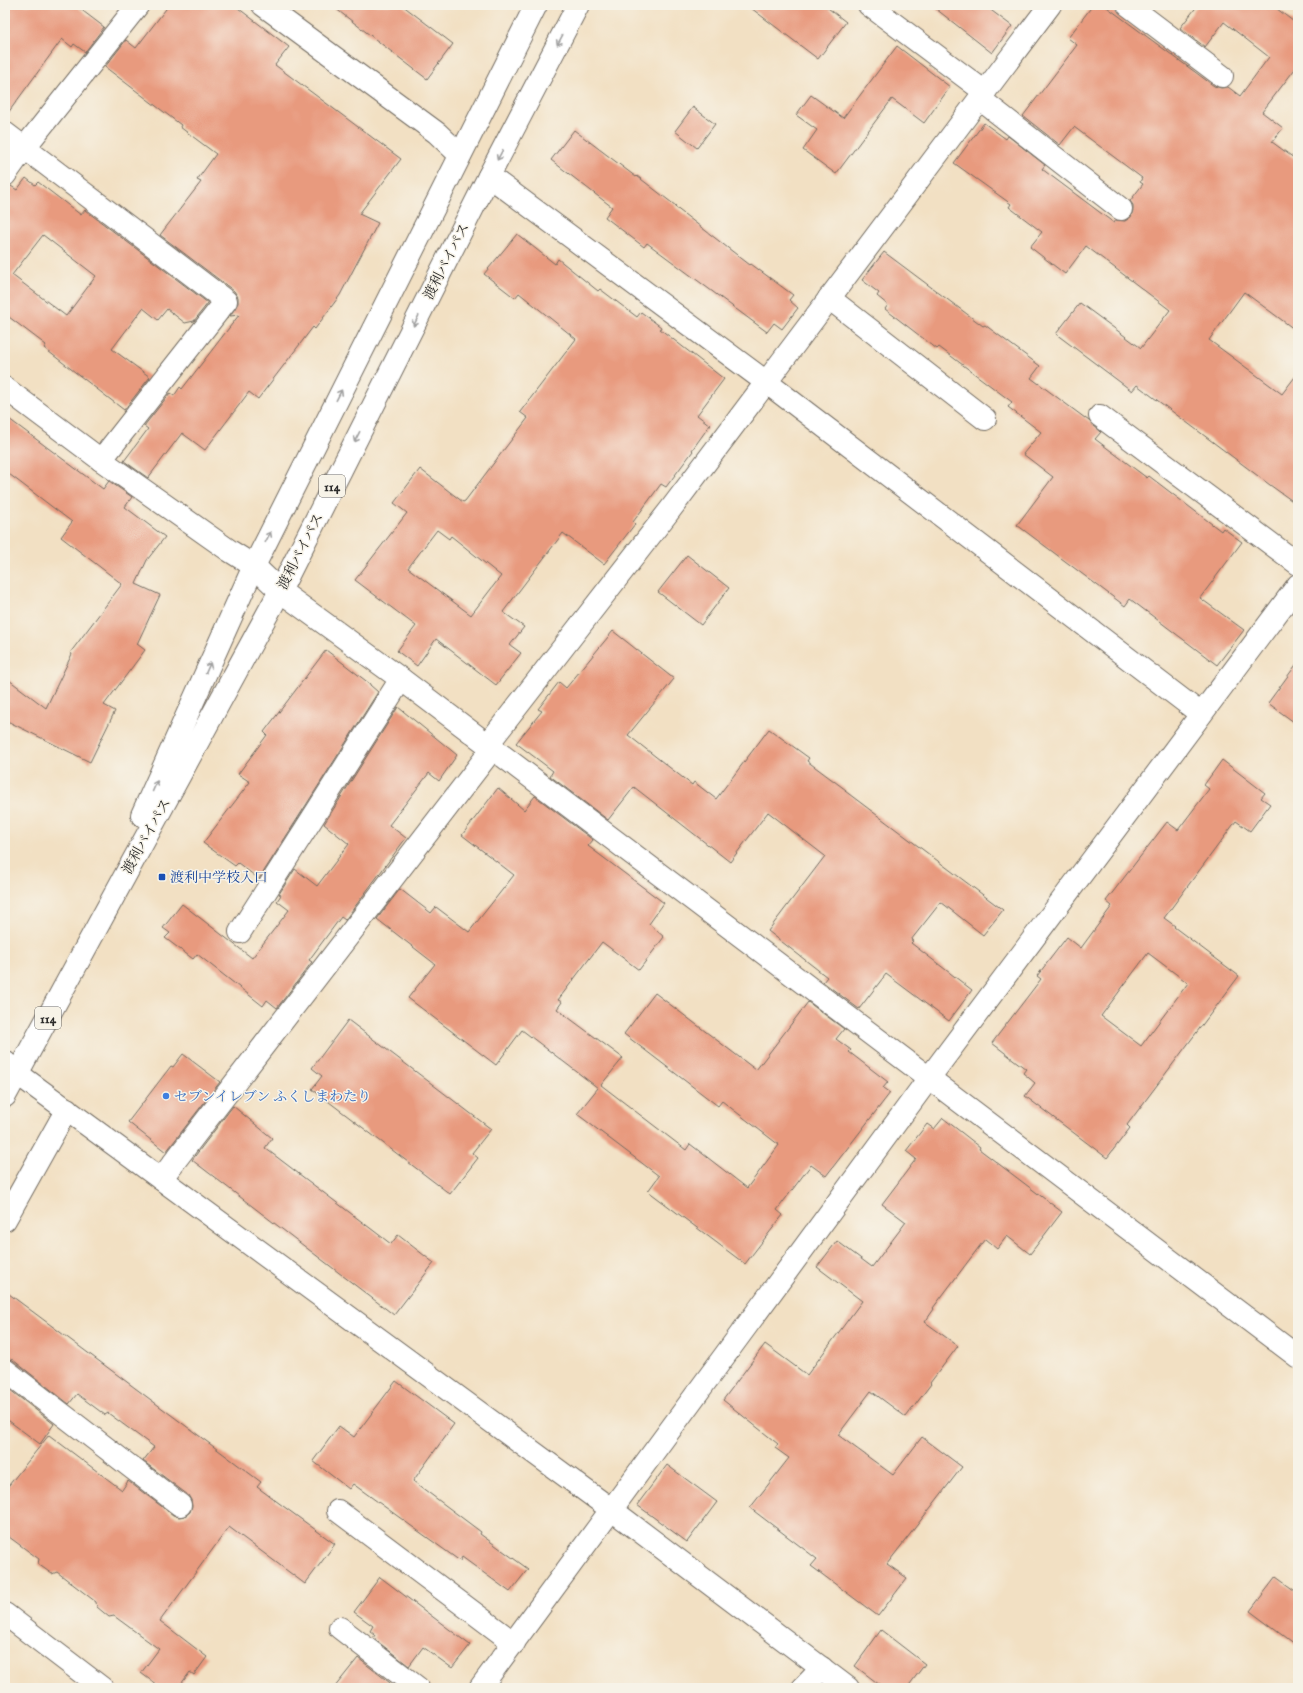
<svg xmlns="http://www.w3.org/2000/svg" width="1303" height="1693" font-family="'IM FELL English','Noto Serif JP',serif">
  <rect width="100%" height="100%" fill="#f7f3e8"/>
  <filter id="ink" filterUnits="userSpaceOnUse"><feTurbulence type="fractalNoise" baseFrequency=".025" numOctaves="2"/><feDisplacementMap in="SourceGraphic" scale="8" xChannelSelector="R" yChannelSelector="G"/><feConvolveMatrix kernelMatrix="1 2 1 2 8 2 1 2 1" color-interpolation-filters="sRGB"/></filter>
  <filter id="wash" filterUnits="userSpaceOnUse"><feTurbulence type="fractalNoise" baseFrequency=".012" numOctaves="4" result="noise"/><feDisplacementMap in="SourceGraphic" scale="16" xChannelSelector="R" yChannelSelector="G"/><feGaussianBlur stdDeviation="0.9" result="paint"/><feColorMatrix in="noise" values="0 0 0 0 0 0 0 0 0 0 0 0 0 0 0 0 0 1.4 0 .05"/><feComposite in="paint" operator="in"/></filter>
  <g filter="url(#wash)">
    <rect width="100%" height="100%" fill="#f2e0c3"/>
    <g id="blocks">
      <g fill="#e89a7e" fill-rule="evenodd">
        <path d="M5,5H75L104,27L85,52L74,44L72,47L62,39L5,117Z"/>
        <path d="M169,5H234L289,47L275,65L401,159L359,214L378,223L340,295L315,329L313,327L258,399L249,392L205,450L182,433L148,478L124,461L148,429L144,426L170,393L174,396L180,387L182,389L239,315L230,316L238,303V297L234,291L160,235L201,182L197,180L216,154L180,127L181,125L105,67L126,40L136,48Z"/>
        <path d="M331,5H402L453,44L427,79Z"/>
        <path d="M747,5H824L846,22L818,59Z"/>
        <path d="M931,5H984L1012,26L992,53Z"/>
        <path d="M1093,5H1104L1214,86L1221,88L1228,87L1240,96L1269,57L1224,22L1205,47L1180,28L1198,5H1272L1298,25V65L1262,112L1283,128L1272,142L1298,161V332L1244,292L1209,340L1282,394L1298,373V505L1270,485L1137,385L1132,391L1056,334L1080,303L1141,348L1170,310L1086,246L1065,274L1030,247L1042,232L1009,207L1011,204L954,163L984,123L1006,139L1008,136L1045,165L1042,169L1114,223L1116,220L1125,221L1131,217L1133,210V205L1130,201L1143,184L1140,182L1142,178L1074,127L1060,145L1023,116L1077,45L1068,38Z"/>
        <path d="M897,46L950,87L924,123L892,99L836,174L803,150L817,130L796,115L811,95L843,118Z"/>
        <path d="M693,107L715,124L697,148L675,131Z"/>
        <path d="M574,130L636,177L637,176L676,206L675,207L750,265L751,264L793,295L789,300L798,308L782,329L774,323L767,332L647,243L644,247L605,217L612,207L551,160Z"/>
        <path d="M26,178L35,185L38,182L81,215L85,210L208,303L194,321L185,323L167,309L158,320L143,308L112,349L150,377L124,410L44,348L46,345L5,314V187L11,186L17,190ZM43,235L96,276L66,316L12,275Z"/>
        <path d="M517,234L555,264L558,259L598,291L600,289L637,317L641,312L661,327L660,329L724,379L697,415L710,425L692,450L693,451L666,487L661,484L633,522L635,524L604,564L563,533L503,612L524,627L510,645L521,653L496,685L436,639L417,666L397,651L416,626L355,580L407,513L394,503L420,469L463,502L465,501L528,418L520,412L576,339L519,293L515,298L484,274ZM437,530L449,539L451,536L501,576L471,615L408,568Z"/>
        <path d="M884,252L983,326L985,325L1040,366L1031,378L1089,421L1101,432L1095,439L1147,478L1149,476L1221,531L1223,528L1242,542L1200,598L1244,630L1217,665L1130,599L1125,606L1017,525L1053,477L1023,454L1041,432L1008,407L1012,402L939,347L937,349L885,309L888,305L877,296L879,293L862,280Z"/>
        <path d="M5,416L103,489L109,481L132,497L125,507L165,537L147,560L136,584L160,595L137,644L145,650L104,705L115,711L90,762L5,720V677L46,708L72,654L70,653L122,584L61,537L72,522L5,471Z"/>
        <path d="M687,555L729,588L701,625L658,592Z"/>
        <path d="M613,631L674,679L628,735L692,785L694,782L716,799L769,729L809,758L807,761L846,790L845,791L1003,910L983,935L941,902L911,940L913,941L911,943L972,990L949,1021L886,974L859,1009L823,982L827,977L768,931L825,856L768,812L730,862L634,787L608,820L550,776L553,771L516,743L542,711L538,709L559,682L566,688Z"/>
        <path d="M326,650L370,684V685L378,692L259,879L238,863L235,866L203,843L250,782L238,774L267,735L264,732Z"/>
        <path d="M1298,662V725L1268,703Z"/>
        <path d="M398,707L457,755L439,781L429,773L389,825L406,838L345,920L341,917L309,960L312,962L277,1008L267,1000L263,1006L197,954L193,959L165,938L170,933L163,928L182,904L252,958L289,910L277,901L281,895L279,894L295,869L317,886L349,844L324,824Z"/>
        <path d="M1222,760L1265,793L1261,798L1270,804L1250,831L1236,821L1164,918L1175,926L1174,927L1239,976L1127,1125L1130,1128L1107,1158L1025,1096L1035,1083L1023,1073L1026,1069L992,1043L1041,979L1037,976L1067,937L1081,948L1112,906L1106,901L1167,822L1178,830L1209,789L1204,785ZM1148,953L1188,983L1141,1046L1101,1016Z"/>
        <path d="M498,788L524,810L535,796L593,840L588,846L664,903L649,924L664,937L639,970L602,942L558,1000L562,1002L557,1009L623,1058L601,1085L686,1150L690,1144L747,1188L779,1145L722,1101L718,1106L624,1034L655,993L756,1070L808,1002L844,1029L836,1039L851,1050L849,1052L888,1082L883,1088L890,1093L826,1176L811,1165L777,1210L783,1215L745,1264L648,1191L659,1176L577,1114L598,1088L522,1030L496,1065L408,998L435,964L377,919L400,889L431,913L436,907L469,932L514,875L462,835Z"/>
        <path d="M348,1020L491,1129L472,1153L478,1158L450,1194L312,1089L322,1076L312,1068Z"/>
        <path d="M183,1054L220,1082L166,1152L128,1122L171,1066L173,1067Z"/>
        <path d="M233,1106L272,1138L265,1148L391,1244L398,1235L434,1263L394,1315L192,1160Z"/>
        <path d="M943,1118L980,1147L979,1149L1062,1212L1030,1254L1007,1236L997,1249L985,1239L933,1308L934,1309L925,1322L958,1346L930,1383L931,1384L906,1417L871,1391L838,1435L893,1475L922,1437L962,1467L887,1564L907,1578L878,1616L811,1566L817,1559L750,1508L789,1458L775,1448L778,1444L723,1400L765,1344L807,1375L862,1301L817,1267L837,1241L872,1267L906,1222L882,1204L916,1159L906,1151L927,1124L934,1129Z"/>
        <path d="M5,1291L261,1482L257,1487L335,1544L305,1584L229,1527L160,1621L207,1657L194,1675L190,1672L178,1688H161L141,1673L159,1649L114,1616L109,1617L97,1607L96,1602L57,1572L52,1574L38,1564L39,1559L5,1534V1490L49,1435L122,1490L128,1481L173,1515L179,1517L185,1516L190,1512L192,1506L191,1500L188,1495L143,1461L154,1447L108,1413L105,1415L77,1394L69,1404L13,1360L5,1358Z"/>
        <path d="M396,1381L454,1424L413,1481L481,1532L480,1534L528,1569L510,1592L462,1557L460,1561L353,1484L349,1489L313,1461L339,1426L354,1437Z"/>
        <path d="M5,1386L54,1424L40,1444L5,1418Z"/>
        <path d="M667,1465L717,1502L687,1542L637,1505Z"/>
        <path d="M380,1577L470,1645L452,1668L423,1647L409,1666L373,1638L375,1635L370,1631L373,1626L354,1612Z"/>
        <path d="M1276,1577L1298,1593V1647L1250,1611Z"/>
        <path d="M881,1630L925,1664L907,1688H884L855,1666Z"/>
        <path d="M358,1658L394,1686L392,1688H334Z"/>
      </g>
    </g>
  </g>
  <g filter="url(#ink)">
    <use href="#blocks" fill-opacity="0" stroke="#716a60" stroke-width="1"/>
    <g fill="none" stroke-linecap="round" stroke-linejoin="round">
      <g stroke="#716a60" stroke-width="24">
        <g id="minor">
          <path d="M263,5L437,133L460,155"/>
          <path d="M869,5L985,92"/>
          <path d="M1128,5L1222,76"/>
          <path d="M980,99L1121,209"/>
          <path d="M5,133L226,301L101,460"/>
          <path d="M5,175L25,147L138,5"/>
          <path d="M489,176L766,382L1201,714"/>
          <path d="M829,298L985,419"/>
          <path d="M5,388L101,460L230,551L254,566L280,591L401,679L1298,1357"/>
          <path d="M1100,416L1298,564"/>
          <path d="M488,744L670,510L1050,5"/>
          <path d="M240,932L401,679"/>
          <path d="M5,1062L18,1074L612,1510L848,1688"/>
          <path d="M161,1179L493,748"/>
          <path d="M5,1220L67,1109"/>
          <path d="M5,1370L180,1505"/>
          <path d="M338,1511L514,1643"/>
          <path d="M5,1614L102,1688"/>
          <path d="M340,1628L418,1688"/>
          <path d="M480,1688L929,1078L1298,585"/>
          <path d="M803,1688L822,1668"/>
        </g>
      </g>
      <g stroke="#716a60" stroke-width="24">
        <g id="trunk">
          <path d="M142,815L254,566L536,5"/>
          <path d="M5,1096L280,591L489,176L578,5"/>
        </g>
      </g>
      <use href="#minor" stroke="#fff" stroke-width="22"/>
      <use href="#trunk" stroke="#fff" stroke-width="22"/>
    </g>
    <defs><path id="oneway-shaft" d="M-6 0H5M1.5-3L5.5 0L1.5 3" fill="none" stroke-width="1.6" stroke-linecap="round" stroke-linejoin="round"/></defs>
    <g stroke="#a0a0a0">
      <use href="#oneway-shaft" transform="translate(560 40) rotate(118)"/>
      <use href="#oneway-shaft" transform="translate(500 155) rotate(118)"/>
      <use href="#oneway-shaft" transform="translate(416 321) rotate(117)"/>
      <use href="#oneway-shaft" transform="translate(339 395) rotate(-63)"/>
      <use href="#oneway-shaft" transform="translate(357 437) rotate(117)"/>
      <use href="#oneway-shaft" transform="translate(268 537) rotate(-63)"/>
      <use href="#oneway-shaft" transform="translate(208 668) rotate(-66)"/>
      <use href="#oneway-shaft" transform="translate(155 786) rotate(-66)"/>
    </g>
  </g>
  <rect fill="#1a4fb4" stroke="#f7f3e8" stroke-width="1.5" x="158" y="873" width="8" height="8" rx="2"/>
  <circle fill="#3f7fe0" stroke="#f7f3e8" stroke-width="1.5" cx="166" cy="1096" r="4"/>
  <g text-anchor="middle" stroke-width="3" stroke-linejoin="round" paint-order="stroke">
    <g fill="#f7f3e8" stroke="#686764" stroke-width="1">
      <rect x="319" y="475" width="26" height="22" rx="3"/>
      <rect x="35" y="1007" width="26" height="22" rx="3"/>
    </g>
    <g font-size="13" font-weight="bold" fill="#2b2b2b">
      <text x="332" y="491">114</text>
      <text x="48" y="1023">114</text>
    </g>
    <g font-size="14" fill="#2b2b2b" stroke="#f7f3e8">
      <text transform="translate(446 261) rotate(-63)" y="5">渡利バイパス</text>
      <text transform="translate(300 551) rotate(-63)" y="5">渡利バイパス</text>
      <text transform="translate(146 836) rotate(-61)" y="5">渡利バイパス</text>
    </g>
    <g font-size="14" fill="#164399" stroke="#f7f3e8" text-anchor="start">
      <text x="170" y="882">渡利中学校入口</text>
    </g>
    <g font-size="14" fill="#366cbe" stroke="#f7f3e8" text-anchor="start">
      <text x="174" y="1101">セブンイレブン ふくしまわたり</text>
    </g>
  </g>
  <rect width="1303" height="1693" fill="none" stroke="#f7f3e8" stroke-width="20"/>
</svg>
